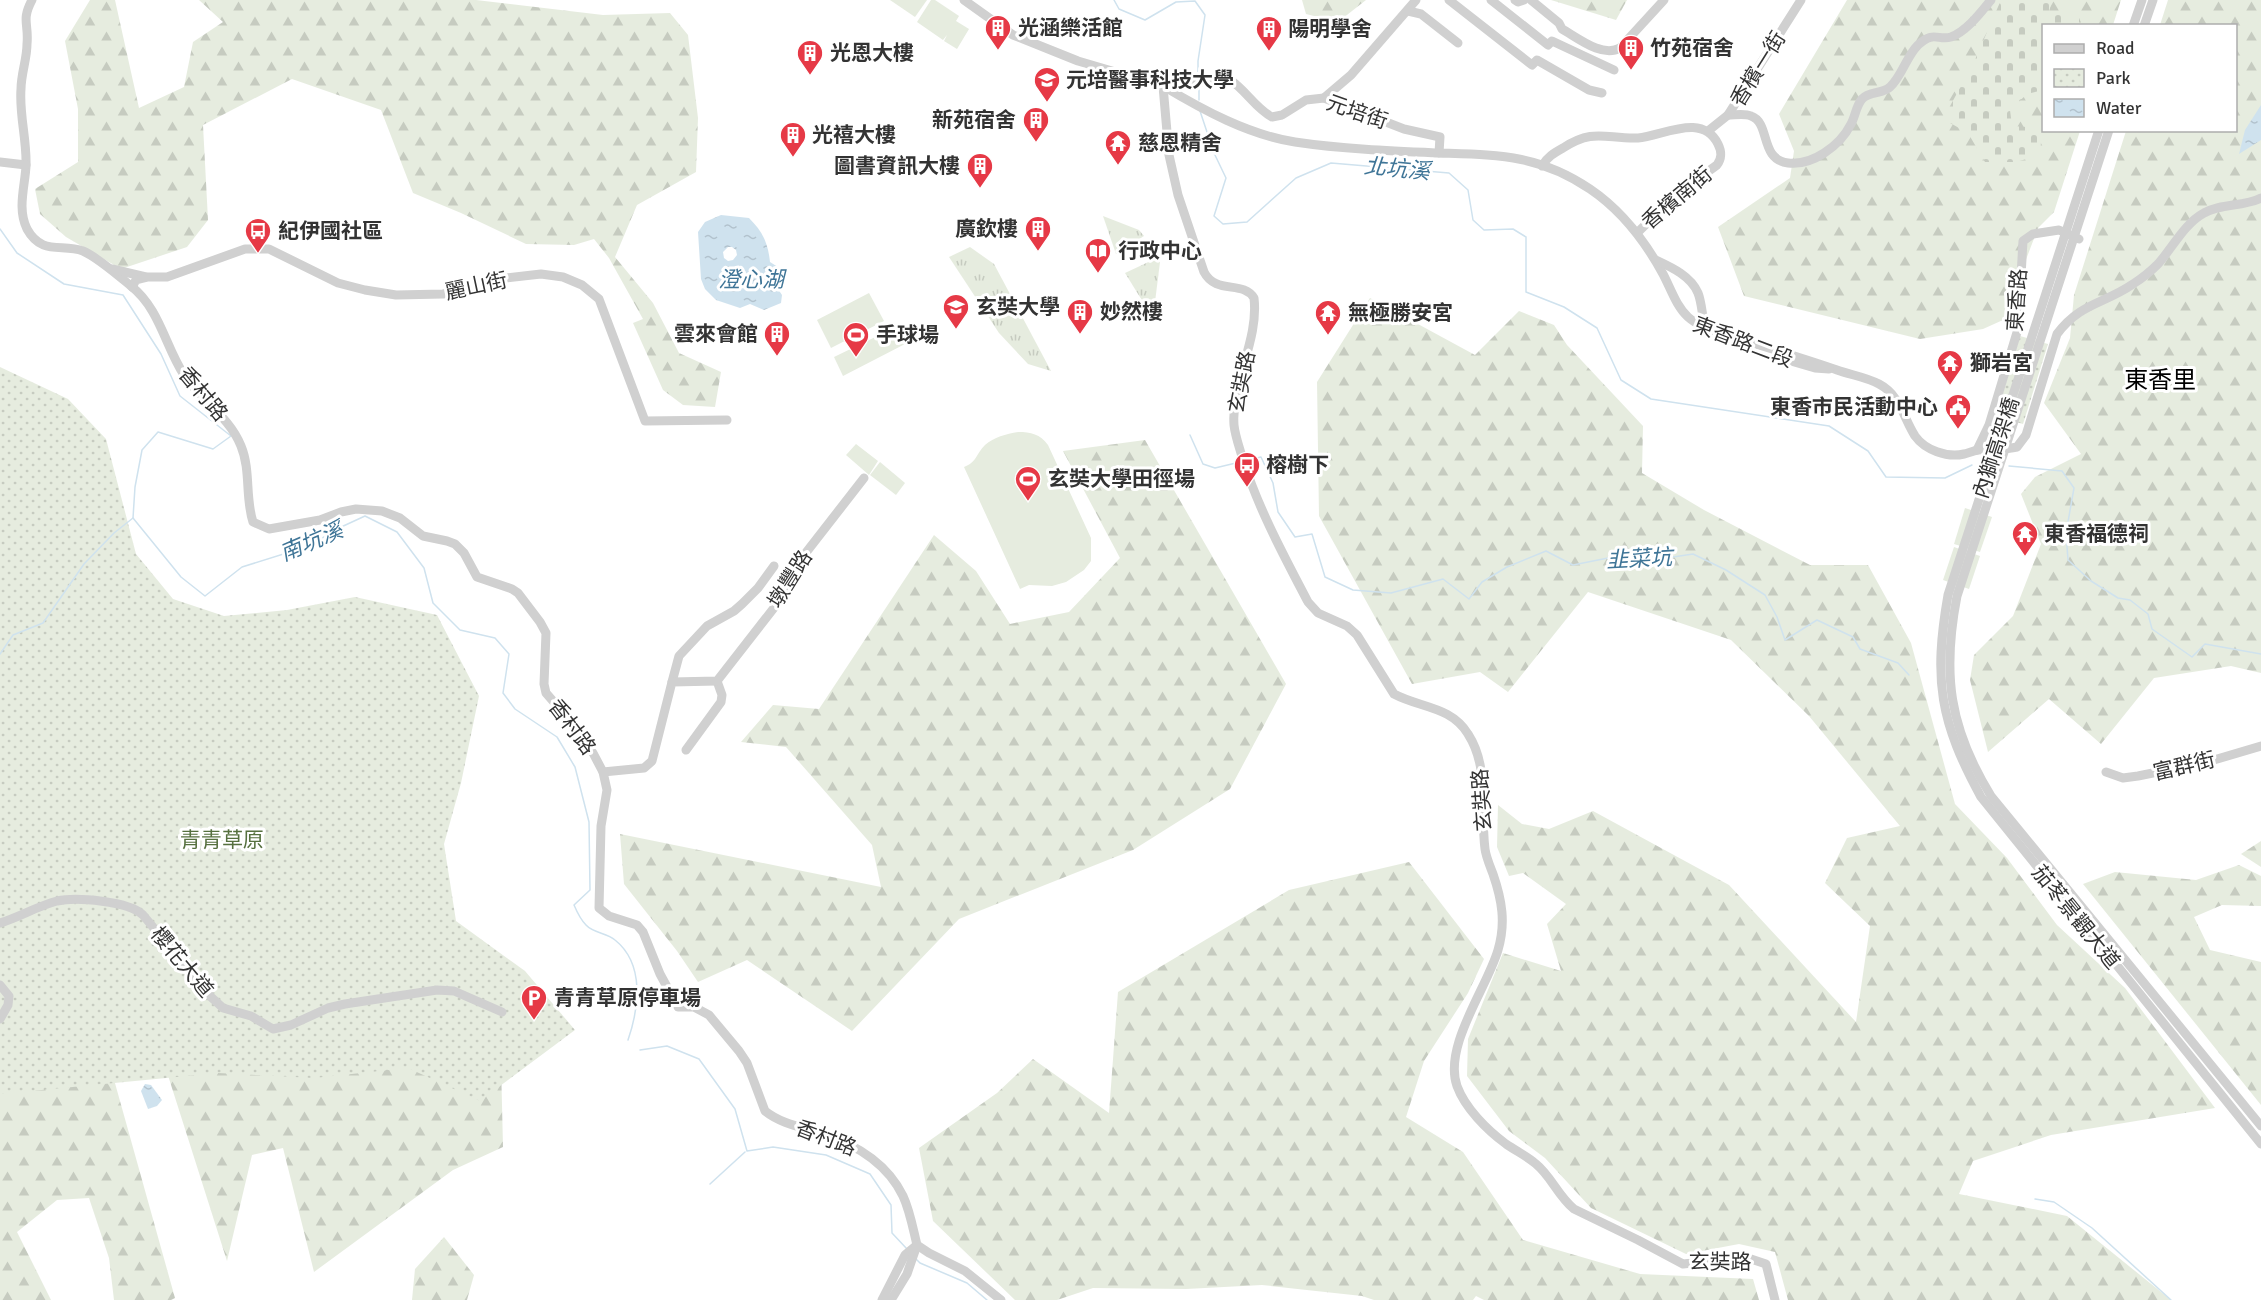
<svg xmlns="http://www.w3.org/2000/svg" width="2261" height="1300" font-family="Signika,'Noto Sans TC',sans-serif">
  <defs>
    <pattern id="grass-tufts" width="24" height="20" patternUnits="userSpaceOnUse" patternTransform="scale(1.5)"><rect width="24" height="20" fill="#e6ecdf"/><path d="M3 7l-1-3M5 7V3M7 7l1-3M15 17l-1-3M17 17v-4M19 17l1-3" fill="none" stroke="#c6cbc0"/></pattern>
    <pattern id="forest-firs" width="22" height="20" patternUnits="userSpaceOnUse" patternTransform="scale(1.5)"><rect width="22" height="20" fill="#e6ecdf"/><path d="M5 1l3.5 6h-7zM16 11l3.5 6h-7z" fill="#c6cbc0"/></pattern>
    <pattern id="cemetery-stones" width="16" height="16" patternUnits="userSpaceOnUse" patternTransform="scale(1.5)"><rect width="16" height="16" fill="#e6ecdf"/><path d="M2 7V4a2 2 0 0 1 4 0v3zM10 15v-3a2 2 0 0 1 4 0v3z" fill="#c6cbc0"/></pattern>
    <pattern id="park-dots" width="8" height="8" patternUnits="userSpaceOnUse" patternTransform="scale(1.5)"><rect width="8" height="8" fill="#e6ecdf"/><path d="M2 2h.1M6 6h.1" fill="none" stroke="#c6cbc0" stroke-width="1.8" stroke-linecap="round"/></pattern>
    <pattern id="water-ripples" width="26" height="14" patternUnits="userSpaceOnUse" patternTransform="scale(1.5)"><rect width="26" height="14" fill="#cfe2ee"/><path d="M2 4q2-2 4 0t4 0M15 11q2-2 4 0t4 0" fill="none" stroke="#b2c2cd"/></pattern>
  </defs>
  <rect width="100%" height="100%" fill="#fff"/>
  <g fill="url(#grass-tufts)">
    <path d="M1103,216L1139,230L1144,236L1116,254Z"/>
    <path d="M970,247L994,264L1051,371L1028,364L999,333L949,257Z"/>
    <path d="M1157,258L1160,262L1153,318L1125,273Z"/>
  </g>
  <g fill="url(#forest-firs)">
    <path d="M90,0H115L139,108L184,87L193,42L223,22L199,0H476L603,15L670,13L688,35L698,118L696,172L637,205L615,257L653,303L679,353L721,372L715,407L683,405L663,390L633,323L643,319L609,258L594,239L574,245L526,244L461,213L413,193L381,110L292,79L203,125L208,220L187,247L121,269L66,237L40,214L35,189L78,162V109L65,41Z"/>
    <path d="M1302,0H1366L1338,22L1306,14Z"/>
    <path d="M1551,0H1627L1616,20Z"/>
    <path d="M1847,0H2121L2113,25L2044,26V130L2080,131L2054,212L2038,228L2003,320L1983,329L1920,339L1744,296L1718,227L1790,178L1794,151L1779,114Z"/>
    <path d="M2168,0H2261V673L2231,666L2154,678L2101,744L2049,699L1988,752L1970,680L1974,655L2013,616L2041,544L2021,494L2035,477L2081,454L2044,403L2070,338L2074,295L2126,131L2236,130V26L2160,25Z"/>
    <path d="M1370,298L1475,355L1519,311L1554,325L1567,345L1643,426L1642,473L1704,510L1810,565H1868L1911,643L1955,804L2007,858L2057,925L2125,988L2215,1108L2051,1135L1973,1161L1959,1194L2067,1216L2171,1300H1788L1775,1252L1739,1244L1686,1254L1591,1208L1545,1158L1509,1131L1467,1076L1468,1039L1503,953L1561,971L1547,924L1566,904L1523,873L1509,876L1497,847L1498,805L1522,824L1549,829L1593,811L1729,885L1856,1022L1870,926L1825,883L1847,838L1900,826L1809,716L1731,640L1588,592L1508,692L1480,672L1412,684L1319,516L1317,382Z"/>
    <path d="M1145,440L1286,684L1230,789L1133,850L959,919L852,1031L747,960L698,982L677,951L624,884L620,834L881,887L872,845L786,747L741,742L773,705L819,709L934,535L976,571L1010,624L1069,612L1120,558L1063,451Z"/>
    <path d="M2261,841V867L2241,854Z"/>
    <path d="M1409,862L1484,959L1468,993L1424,1061L1406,1117L1463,1152L1523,1240L1640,1274L1753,1279L1759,1300H1484L1476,1296L1473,1300H1374L1362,1296L1262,1285L1186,1289L1093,1288L1057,1300H1015L933,1221L919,1148L997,1093L1033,1059L1109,1113L1118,992L1289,890Z"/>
    <path d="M2239,865L2261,876V906L2222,905L2194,917L2210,950L2261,962V1105L2083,884L2115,872L2196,880Z"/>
    <path d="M114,929L207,1030L355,1057L407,1051L501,1063L503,1147L453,1170L314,1272L283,1148L252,1155L227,1261L151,1022L101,1033L175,1298L171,1300H114L109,1258L89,1198L57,1200L17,1232L51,1300H0V1067L28,1043L14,939Z"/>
    <path d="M444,1237L474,1275L467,1300H412L415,1269Z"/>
  </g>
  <path fill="url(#cemetery-stones)" d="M2001,0H2052L2048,16L2077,13L2082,25L2044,26L2043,90L2027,94L2010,110L2012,126L2042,128L2040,155L2016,162H1985L1968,133L1943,119L1974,62Z"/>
  <g fill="url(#park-dots)">
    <path d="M2020,336L2048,344L2023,424L1996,416Z"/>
    <path d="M0,367L68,399L106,439L136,554L173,599L224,616L287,610L355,597L437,615L479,696L461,783L444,844L456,921L525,971L575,1030L480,1101L408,1068L314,1078L218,1073L0,1094Z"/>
  </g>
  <g fill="#e6ecdf">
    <path d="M890,0H927L915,17Z"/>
    <path d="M931,0H935L959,16L956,21L969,29L957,49L944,41L947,35L943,40L917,22Z"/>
    <path d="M869,293L884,321L831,348L817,320Z"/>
    <path d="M896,327L905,344L843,376L834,357Z"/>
    <path d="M1018,432C1031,432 1040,434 1048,445L1091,538V561L1084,570L1066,582L1052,586L1029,585L1020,589L964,467C977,462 976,454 985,445C994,437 1006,434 1018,432Z"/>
    <path d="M856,444L878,461L869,475L846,455Z"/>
    <path d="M880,462L905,483L896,495L870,475Z"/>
    <path d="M1965,508L1992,517L1980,552L1954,544Z"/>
    <path d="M1954,547L1980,556L1969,589L1943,580Z"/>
  </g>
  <g fill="url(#water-ripples)" fill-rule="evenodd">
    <path d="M2261,105V140L2239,154L2245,130Z"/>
    <path d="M721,215L749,218C763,232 768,243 770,262L781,269L776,286L782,295L781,303L764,310L750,304L740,308L716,300L705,289L701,279L698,232L705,222ZM732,247L736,250L737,255L733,260L728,261L724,258L723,252L728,247Z"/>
    <path d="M145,1084L151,1085L162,1100L157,1106L148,1109L141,1091Z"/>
  </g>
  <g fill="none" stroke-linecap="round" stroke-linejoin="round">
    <g stroke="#cfe2ee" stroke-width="1.5">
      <path d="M1114,0L1119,9L1145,20L1176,2L1195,1L1205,15L1198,61V79"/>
      <path d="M1199,87V100"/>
      <path d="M1200,111L1214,153L1226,178L1214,216L1223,224L1247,222L1296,178L1331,163L1449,173L1468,190L1473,220L1484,230L1513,229L1526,237V292L1564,307L1597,328L1621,380L1651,399L1829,426L1868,451L1886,477L1945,478L1972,465"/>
      <path d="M0,229L17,253L64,284L123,295L161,354L180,396L231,436L213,449L158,432L142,450L135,487L133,518L181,577L205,596L242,567L309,546L339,528L365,516L397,532L424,568L433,603L460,630L495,638L509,654L503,693L515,709L557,737L575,767L589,822L590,890L574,905C577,912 581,920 586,925C593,933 607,933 615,940C645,964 639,1008 628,1040"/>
      <path d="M1190,435L1203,464L1215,468L1240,462"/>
      <path d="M1248,460L1261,457L1273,483L1278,512L1295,537L1312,534L1325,577L1353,590L1391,593L1443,579L1469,599L1482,582L1507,567L1546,551L1573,565L1623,555L1660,559L1693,554L1726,570L1765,595L1777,617L1785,640L1817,620L1853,637L1860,649L1898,663L1909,675"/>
      <path d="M2009,466L2062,471L2074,488L2066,533L2068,560L2091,581L2118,598L2130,600L2148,614L2152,629L2192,657L2205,644L2261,654"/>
      <path d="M0,654L13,635L43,623L84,564L114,533L133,518"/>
      <path d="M640,1050L667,1046L699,1059L735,1109L747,1151L773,1147L826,1155L870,1174L891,1205L892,1233L907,1249"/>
      <path d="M710,1184L745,1152"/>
      <path d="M2035,1199L2054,1202L2092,1228L2171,1300"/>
      <path d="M916,1259L920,1263L967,1283L987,1300"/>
    </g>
    <g stroke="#d0d0d0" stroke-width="9">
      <path d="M32,0C21,21 29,23 27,44C27,59 21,74 21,89C19,114 27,140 26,166C25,186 17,209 27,229C42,256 62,243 83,251C97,257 119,276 131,286C160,309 165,346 184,375C201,401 229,416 241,446C251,470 245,498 253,522L269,529L320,520L341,512L356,509L382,511L400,518L423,536L447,541L455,544L464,553L477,577L512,589L518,593L540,622L546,633L544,684L546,693L573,724L593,753L603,772L607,790L601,826L599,908L609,916L637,925L643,932L660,974L678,1007H694L709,1015L739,1051L747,1063L765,1111C781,1124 802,1127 821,1133C855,1144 887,1163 903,1196C910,1211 913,1229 917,1245L929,1253L965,1271L1001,1300"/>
      <path d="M964,0L1013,35L1078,61L1163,86L1229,79C1246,90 1255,108 1272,117L1282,115L1306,100L1324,98L1404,129L1440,137L1439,153"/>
      <path d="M1449,0L1532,65L1537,60L1589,90L1602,93"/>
      <path d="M1491,0L1548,45L1552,41L1614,70"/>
      <path d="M1515,0L1518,2L1524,0"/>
      <path d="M1531,0L1559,23L1562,29C1578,38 1602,58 1620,48L1664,0"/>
      <path d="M1408,11L1421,14L1458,43"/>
      <path d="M2133,26L2142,0"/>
      <path d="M2144,26L2153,0"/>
      <path d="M1163,86L1169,155L1178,195L1204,272C1216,295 1243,280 1254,298C1259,341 1231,382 1234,425C1235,436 1240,449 1243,460C1259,510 1284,556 1308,602L1318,613L1347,626L1357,635L1394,694C1420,708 1451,706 1468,734C1490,768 1480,810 1485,849C1486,857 1490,866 1493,874C1502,900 1506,923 1498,950C1487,988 1443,1046 1457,1086C1465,1108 1487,1130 1506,1144C1516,1151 1527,1156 1536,1164C1551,1176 1558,1196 1574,1209L1638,1240L1683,1264L1740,1258H1748L1766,1264L1775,1300"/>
      <path d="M1163,86C1203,110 1249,135 1295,142C1342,149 1391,151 1438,153C1497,155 1538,154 1590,189C1621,210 1645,241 1663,274C1671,289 1676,306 1688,317C1700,328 1718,332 1733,337C1768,348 1803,358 1837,370C1851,375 1866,377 1879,384C1900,395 1903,417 1915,436C1925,450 1947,458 1964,454C1968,453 1973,451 1978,450C1991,448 2004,450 2017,447L2026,435L2057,334C2080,303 2104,304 2133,284C2141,279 2151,271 2158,264C2173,247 2184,224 2204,213C2221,203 2243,207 2261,198"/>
      <path d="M1324,98L1351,75L1416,0"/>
      <path d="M1728,115C1735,115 1745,113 1751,116C1771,123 1759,159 1788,163C1812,166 1840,146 1851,124C1855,117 1856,106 1862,99C1869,91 1883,94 1890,87C1902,76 1906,57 1918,45C1934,30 1938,41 1951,37C1967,31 1981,12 1991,0"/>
      <path d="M2099,130L1948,595C1933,680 1940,722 1981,797L2261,1144"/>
      <path d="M2109,130L1957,596C1942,674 1949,728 1991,796L2261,1126"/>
      <path d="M1708,131L1728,115L1801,0"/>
      <path d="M0,162L26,165"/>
      <path d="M1542,166C1547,157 1554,153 1563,148C1594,128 1605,139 1638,138C1663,136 1702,112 1718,144C1722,152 1722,158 1717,165L1677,194L1637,233"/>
      <path d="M1656,260C1671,267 1691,276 1698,293C1702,303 1702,316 1705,327"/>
      <path d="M112,269L146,277"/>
      <path d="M132,287L136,280L148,277H167L245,249H269L338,283L365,290L396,295L443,294L464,290L506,278L541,274L563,277L582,285L599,299L645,421L727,420"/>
      <path d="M1784,359L1815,368L1829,369"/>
      <path d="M1977,450L1989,425L2018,329L2023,241L2033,234L2059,230L2079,239"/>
      <path d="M672,682L679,656L707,626L734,611L742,604L758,588L774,566"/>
      <path d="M686,750L721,702L722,695L717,681"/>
      <path d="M603,772L644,768L652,761L672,682L717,681L777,604L801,559L864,478"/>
      <path d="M2106,772L2123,778L2138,776L2207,762L2261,746"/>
      <path d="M0,923C19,917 38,906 57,901C76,897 129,901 143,915L211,997L223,1008L251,1016L273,1029L291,1025L328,1008L345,1004L437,990L454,991L502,1012"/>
      <path d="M0,985L9,996L8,1005L0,1019"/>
      <path d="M882,1300L905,1255L917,1245"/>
      <path d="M891,1300L907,1274L917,1245"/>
    </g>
  </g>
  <defs>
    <g id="building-pin" transform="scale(1.35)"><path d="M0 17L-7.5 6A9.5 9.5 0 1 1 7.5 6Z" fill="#e63946" stroke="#fff"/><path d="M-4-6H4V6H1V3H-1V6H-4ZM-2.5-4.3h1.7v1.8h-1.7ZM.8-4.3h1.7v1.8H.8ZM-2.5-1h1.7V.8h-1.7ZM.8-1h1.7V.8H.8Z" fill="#fff"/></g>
    <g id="university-pin" transform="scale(1.35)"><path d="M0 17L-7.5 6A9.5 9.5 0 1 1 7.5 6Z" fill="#e63946" stroke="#fff"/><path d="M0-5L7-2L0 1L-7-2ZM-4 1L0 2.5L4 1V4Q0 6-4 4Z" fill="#fff"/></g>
    <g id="temple-pin" transform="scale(1.35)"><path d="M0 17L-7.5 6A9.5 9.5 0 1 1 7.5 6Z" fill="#e63946" stroke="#fff"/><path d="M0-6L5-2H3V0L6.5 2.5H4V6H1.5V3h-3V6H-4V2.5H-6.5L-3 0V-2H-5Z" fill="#fff"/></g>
    <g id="bus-pin" transform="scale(1.35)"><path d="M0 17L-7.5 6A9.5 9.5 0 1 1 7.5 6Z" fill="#e63946" stroke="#fff"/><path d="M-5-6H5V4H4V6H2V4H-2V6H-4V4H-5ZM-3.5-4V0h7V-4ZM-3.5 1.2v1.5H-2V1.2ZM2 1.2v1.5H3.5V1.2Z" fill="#fff"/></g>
    <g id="library-pin" transform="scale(1.35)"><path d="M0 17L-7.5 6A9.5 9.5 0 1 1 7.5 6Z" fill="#e63946" stroke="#fff"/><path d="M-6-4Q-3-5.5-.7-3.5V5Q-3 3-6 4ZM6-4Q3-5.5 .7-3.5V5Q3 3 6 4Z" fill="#fff"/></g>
    <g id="stadium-pin" transform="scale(1.35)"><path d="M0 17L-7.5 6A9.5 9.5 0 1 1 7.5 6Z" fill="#e63946" stroke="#fff"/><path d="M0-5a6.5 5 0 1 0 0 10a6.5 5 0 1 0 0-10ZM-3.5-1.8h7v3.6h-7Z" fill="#fff"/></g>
    <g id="civic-pin" transform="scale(1.35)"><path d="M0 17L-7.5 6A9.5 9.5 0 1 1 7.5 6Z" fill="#e63946" stroke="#fff"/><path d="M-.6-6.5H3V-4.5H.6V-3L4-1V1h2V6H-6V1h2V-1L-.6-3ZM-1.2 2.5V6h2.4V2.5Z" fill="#fff"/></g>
    <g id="parking-pin" transform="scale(1.35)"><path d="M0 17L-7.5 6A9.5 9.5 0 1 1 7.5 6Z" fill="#e63946" stroke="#fff"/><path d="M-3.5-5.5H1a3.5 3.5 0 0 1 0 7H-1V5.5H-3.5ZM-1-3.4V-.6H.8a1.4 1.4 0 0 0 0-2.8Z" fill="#fff"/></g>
  </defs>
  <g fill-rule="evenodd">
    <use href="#building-pin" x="998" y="28"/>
    <use href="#building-pin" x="1269" y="29"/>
    <use href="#building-pin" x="1631" y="48"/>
    <use href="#building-pin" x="810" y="53"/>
    <use href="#university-pin" x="1047" y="80"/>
    <use href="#building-pin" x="1036" y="120"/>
    <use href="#building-pin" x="793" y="135"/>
    <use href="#temple-pin" x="1118" y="143"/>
    <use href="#building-pin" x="980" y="166"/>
    <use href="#building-pin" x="1038" y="229"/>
    <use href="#bus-pin" x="258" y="231"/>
    <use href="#library-pin" x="1098" y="251"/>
    <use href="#university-pin" x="956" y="307"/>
    <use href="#building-pin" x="1080" y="312"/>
    <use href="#temple-pin" x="1328" y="313"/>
    <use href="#building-pin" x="777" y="334"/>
    <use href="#stadium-pin" x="856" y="335"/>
    <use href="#temple-pin" x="1950" y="363"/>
    <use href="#civic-pin" x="1958" y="407"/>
    <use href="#bus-pin" x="1247" y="465"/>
    <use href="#stadium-pin" x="1028" y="479"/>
    <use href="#temple-pin" x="2025" y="534"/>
    <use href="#parking-pin" x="534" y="998"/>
  </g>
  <g text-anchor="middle" stroke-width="6" stroke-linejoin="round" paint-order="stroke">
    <g font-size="21" font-weight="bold" fill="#333" stroke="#fff" text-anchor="start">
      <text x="1018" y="35">光涵樂活館</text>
      <text x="1288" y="36">陽明學舍</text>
      <text x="1650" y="55">竹苑宿舍</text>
      <text x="830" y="60">光恩大樓</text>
      <text x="1066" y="87">元培醫事科技大學</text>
      <text x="1016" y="127" text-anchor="end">新苑宿舍</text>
      <text x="812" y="142">光禧大樓</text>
      <text x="1138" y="150">慈恩精舍</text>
      <text x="960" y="173" text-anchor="end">圖書資訊大樓</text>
      <text x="1018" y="236" text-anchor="end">廣欽樓</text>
      <text x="278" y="238">紀伊國社區</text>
      <text x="1118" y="258">行政中心</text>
      <text x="976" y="314">玄奘大學</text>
      <text x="1100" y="319">妙然樓</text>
      <text x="1348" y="320">無極勝安宮</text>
      <text x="758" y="341" text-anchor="end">雲來會館</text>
      <text x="876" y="342">手球場</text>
      <text x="1970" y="370">獅岩宮</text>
      <text x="1938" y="414" text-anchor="end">東香市民活動中心</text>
      <text x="1266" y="472">榕樹下</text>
      <text x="1048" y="486">玄奘大學田徑場</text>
      <text x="2044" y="541">東香福德祠</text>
      <text x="554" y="1005">青青草原停車場</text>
    </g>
    <g font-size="21" fill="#333" stroke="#fff">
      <text transform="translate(1758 69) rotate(-58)" y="7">香檳一街</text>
      <text transform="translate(1357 112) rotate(19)" y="7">元培街</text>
      <text transform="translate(1677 198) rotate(-40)" y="7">香檳南街</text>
      <text transform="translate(476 286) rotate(-12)" y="7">麗山街</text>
      <text transform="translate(2017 300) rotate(-86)" y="7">東香路</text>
      <text transform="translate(1743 342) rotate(21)" y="7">東香路二段</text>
      <text transform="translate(1242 382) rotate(-79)" y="7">玄奘路</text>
      <text transform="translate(203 394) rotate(50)" y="7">香村路</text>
      <text transform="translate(1996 448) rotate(-72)" y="7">內獅高架橋</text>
      <text transform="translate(790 579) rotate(-58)" y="7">墩豐路</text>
      <text transform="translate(572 727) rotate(53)" y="7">香村路</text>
      <text transform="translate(2184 766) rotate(-13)" y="7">富群街</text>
      <text transform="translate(1482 800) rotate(-94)" y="7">玄奘路</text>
      <text transform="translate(2076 917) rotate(51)" y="7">茄苳景觀大道</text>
      <text transform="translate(182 962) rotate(50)" y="7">櫻花大道</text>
      <text transform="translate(826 1138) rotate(21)" y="7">香村路</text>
      <text x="1720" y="1269">玄奘路</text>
    </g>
    <g font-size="21" fill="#56703f" stroke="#fff">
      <text x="222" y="847">青青草原</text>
    </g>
    <g font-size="22" font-style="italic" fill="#3f7597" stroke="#fff">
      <text transform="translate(1397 168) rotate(5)" y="8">北坑溪</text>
      <text x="751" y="287">澄心湖</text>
      <text transform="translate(311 541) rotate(-23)" y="8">南坑溪</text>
      <text transform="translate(1639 558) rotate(-3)" y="8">韭菜坑</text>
    </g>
    <g font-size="24" fill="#000" stroke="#fff">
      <text x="2160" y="388">東香里</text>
    </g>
  </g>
  <rect x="2042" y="24" width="195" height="108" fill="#ffffff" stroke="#adadad" stroke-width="1.5"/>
  <rect x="2054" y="44" width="30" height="9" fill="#d0d0d0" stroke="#adadad" stroke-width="1.5"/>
  <text x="2096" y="54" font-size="18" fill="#333333">Road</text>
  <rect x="2054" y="69" width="30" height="18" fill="url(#park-dots)" stroke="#adadad" stroke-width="1.5"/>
  <text x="2096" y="84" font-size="18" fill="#333333">Park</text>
  <rect x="2054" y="99" width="30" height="18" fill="url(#water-ripples)" stroke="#adadad" stroke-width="1.5"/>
  <text x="2096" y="114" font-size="18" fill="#333333">Water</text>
</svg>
